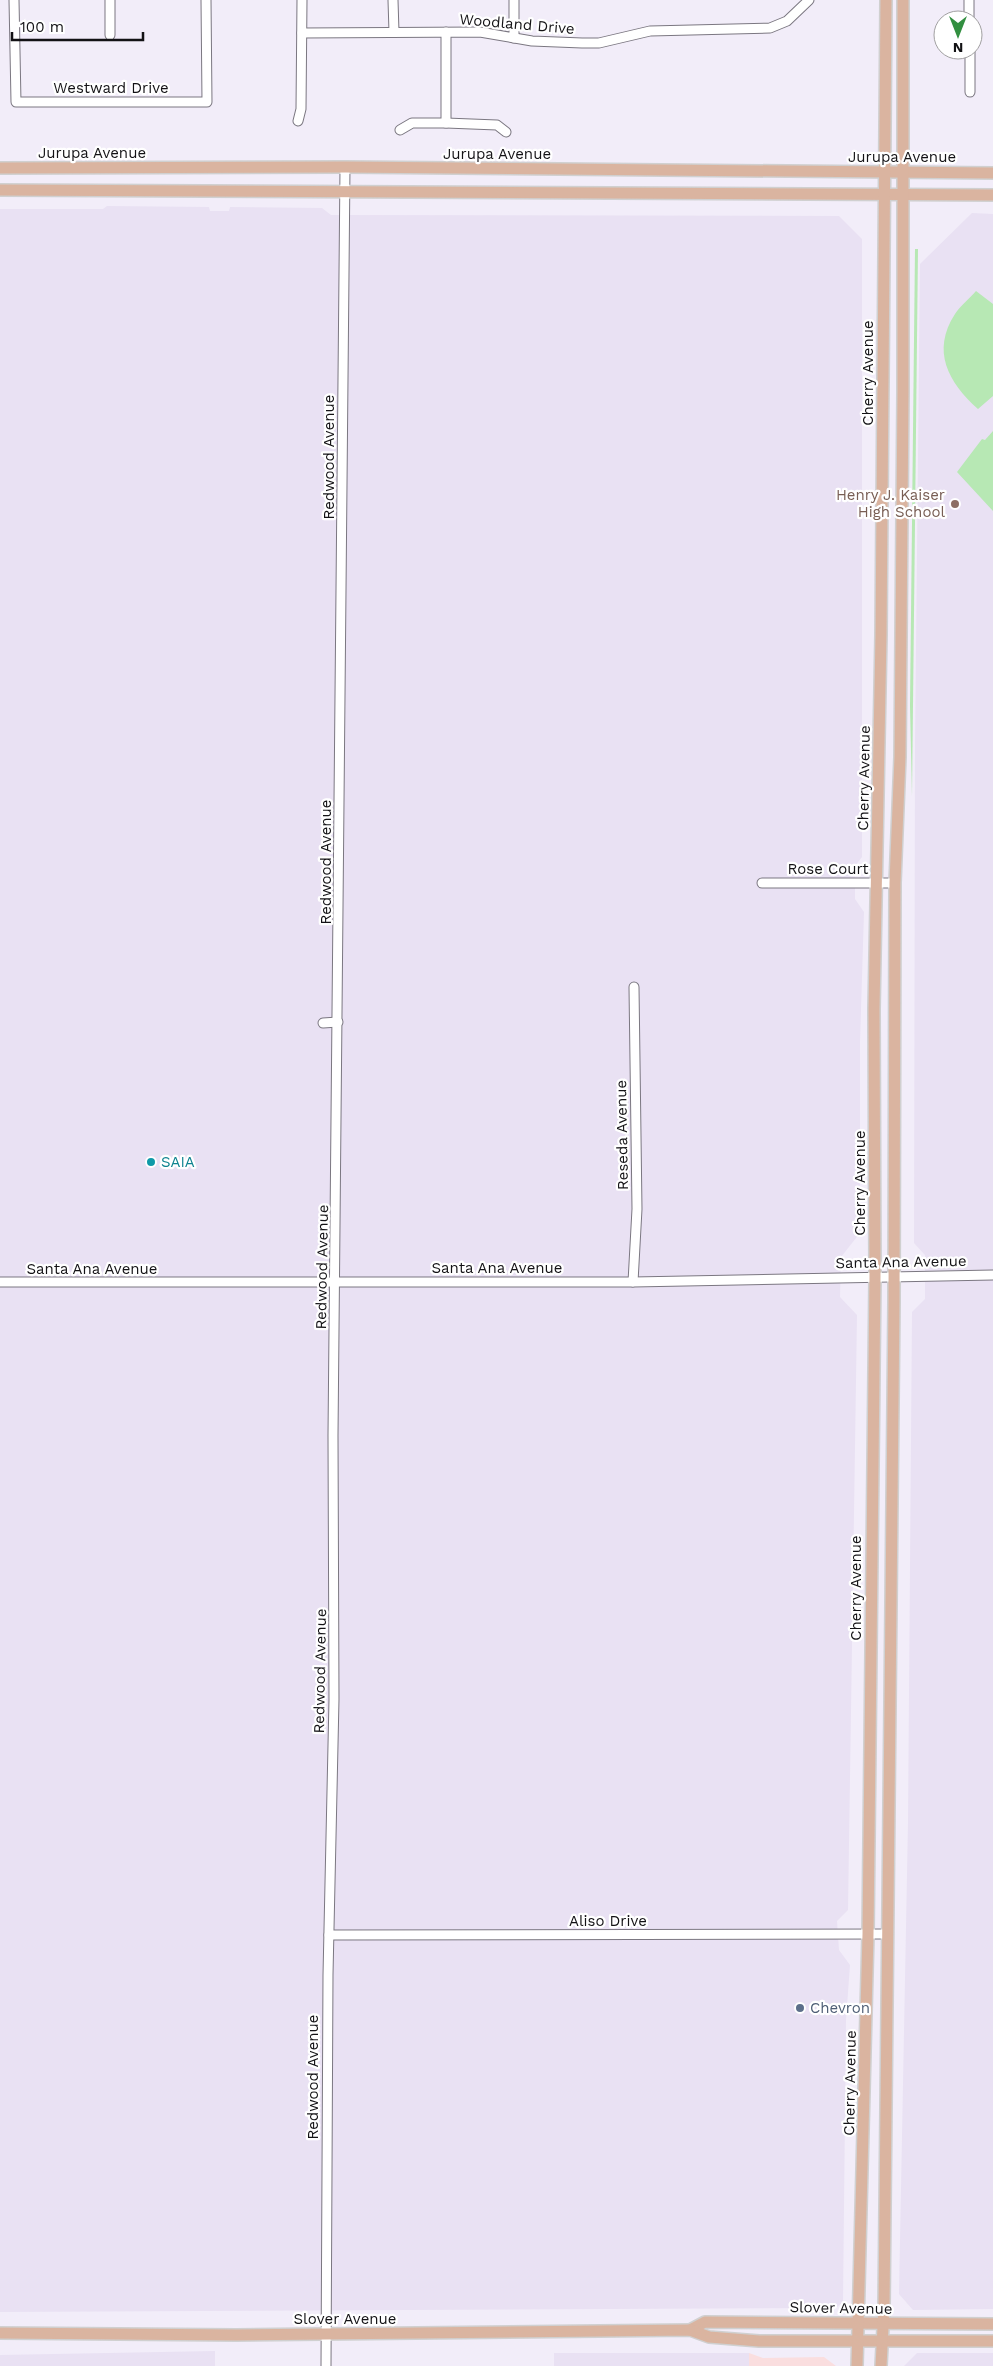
<svg xmlns="http://www.w3.org/2000/svg" width="993" height="2366" font-family="'Work Sans',sans-serif">
  <rect width="100%" height="100%" fill="#f2edf9"/>
  <path fill="#fadedf" d="M749,2353L763,2358L824,2357L836,2366H749Z"/>
  <g fill="#e9e1f3">
    <path d="M107,206L209,207L210,211H229L230,207L322,208L331,215L839,216L862,239V857L855,866V899L864,912L860,1042V1233L841,1257L840,1297L857,1315L848,1910L837,1921L839,1950L850,1965L846,2020L843,2302L836,2308L0,2312V209H103Z"/>
    <path d="M972,213L993,214V2309L913,2310L899,2294L908,1822L912,1312L925,1299V1255L914,1243L915,745L920,264Z"/>
    <path d="M215,2351V2366H0V2355Z"/>
    <rect x="554" y="2353" width="195" height="13"/>
    <path d="M917,2353H993V2366H904Z"/>
  </g>
  <g fill="#b7e8b4">
    <path d="M915,249H918L912,797L910,706Z"/>
    <path d="M976,291L993,304V396L978,409C948,382 931,351 955,314C961,305 969,299 976,291Z"/>
    <path d="M993,431V511L957,472L982,439L985,440Z"/>
  </g>
  <g fill="none" stroke-linecap="round" stroke-linejoin="round">
    <g stroke="#7b7781" stroke-width="11">
      <g id="minor">
        <path d="M14,0L16,102H207L206,0"/>
        <path d="M110,0V35"/>
        <path d="M393,0L394,32"/>
        <path d="M969,0V20"/>
        <path d="M302,33L480,32L532,41L582,43H599L650,31L770,28L787,21L809,0"/>
        <path d="M514,38V0"/>
        <path d="M970,50V92"/>
        <path d="M298,121L301,109L302,0"/>
        <path d="M446,123V32"/>
        <path d="M400,130L412,123H446L497,125L506,132"/>
        <path d="M762,883H895"/>
        <path d="M323,1023L338,1022"/>
        <path d="M0,1282H633L993,1275"/>
        <path d="M633,1282L637,1209L634,987"/>
        <path d="M329,1935L887,1934"/>
        <path d="M326,2366L328,1975L334,1699L333,1436L345,167"/>
      </g>
    </g>
    <g stroke="#d0d0d0" stroke-width="14">
      <g id="major">
        <path d="M0,168L345,167L993,173"/>
        <path d="M0,190L993,195"/>
        <path d="M690,2330L705,2322L993,2324"/>
        <path d="M0,2333L236,2335L690,2330L709,2337L759,2341H993"/>
        <path d="M857,2366L868,1934L875,1276L874,1009L881,635L886,0"/>
        <path d="M881,2366L884,2308L894,1302L895,883L900,757L903,392V0"/>
      </g>
    </g>
    <use href="#minor" stroke="#fff" stroke-width="9"/>
    <use href="#major" stroke="#dab4a0" stroke-width="11"/>
  </g>
  <circle fill="#8d6e63" stroke="#fff" stroke-width="2" cx="955" cy="504" r="5"/>
  <circle fill="#0f9aa8" stroke="#fff" stroke-width="2" cx="151" cy="1162" r="5"/>
  <circle fill="#5c6f8a" stroke="#fff" stroke-width="2" cx="800" cy="2008" r="5"/>
  <g text-anchor="middle" stroke-width="4.5" stroke-linejoin="round" paint-order="stroke">
    <g font-size="15" fill="#131215" stroke="#fff">
      <text transform="translate(517 24) rotate(5)" y="5">Woodland Drive</text>
      <text x="111" y="93">Westward Drive</text>
      <text x="92" y="158">Jurupa Avenue</text>
      <text x="497" y="159">Jurupa Avenue</text>
      <text x="902" y="162">Jurupa Avenue</text>
      <text transform="translate(868 373) rotate(-90)" y="5">Cherry Avenue</text>
      <text transform="translate(329 457) rotate(-90)" y="5">Redwood Avenue</text>
      <text transform="translate(864 778) rotate(-89)" y="5">Cherry Avenue</text>
      <text transform="translate(326 862) rotate(-90)" y="5">Redwood Avenue</text>
      <text x="828" y="874">Rose Court</text>
      <text transform="translate(622 1135) rotate(-91)" y="5">Reseda Avenue</text>
      <text transform="translate(860 1183) rotate(-90)" y="5">Cherry Avenue</text>
      <text transform="translate(901 1262) rotate(-1)" y="5">Santa Ana Avenue</text>
      <text transform="translate(322 1267) rotate(-89)" y="5">Redwood Avenue</text>
      <text x="497" y="1273">Santa Ana Avenue</text>
      <text x="92" y="1274">Santa Ana Avenue</text>
      <text transform="translate(856 1588) rotate(-90)" y="5">Cherry Avenue</text>
      <text transform="translate(320 1671) rotate(-89)" y="5">Redwood Avenue</text>
      <text x="608" y="1926">Aliso Drive</text>
      <text transform="translate(313 2077) rotate(-90)" y="5">Redwood Avenue</text>
      <text transform="translate(850 2083) rotate(-89)" y="5">Cherry Avenue</text>
      <text transform="translate(841 2308) rotate(1)" y="5">Slover Avenue</text>
      <text x="345" y="2324">Slover Avenue</text>
    </g>
    <g font-size="15" fill="#785e54" stroke="#fff" text-anchor="end">
      <text x="945" y="500">Henry J. Kaiser<tspan x="945" dy="17">High School</tspan></text>
    </g>
    <g font-size="15" fill="#0d838f" stroke="#fff" text-anchor="start">
      <text x="161" y="1167">SAIA</text>
    </g>
    <g font-size="15" fill="#4e5e75" stroke="#fff" text-anchor="start">
      <text x="810" y="2013">Chevron</text>
    </g>
  </g>
  <g transform="translate(958 35) rotate(180)"><circle r="24" fill="#ffffff" stroke="#a1a0a1"/>
  <path d="M0-4L9 19L0 12L-9 19Z" fill="#328f40"/>
  <text y="-8" font-size="14" font-weight="bold" text-anchor="middle" fill="#131215">N</text>
  </g>
  <path d="M12 32v8h131v-8" fill="none" stroke="#131215" stroke-width="2.5"/>
  <text x="20" y="32" font-size="15" fill="#131215" stroke="#ffffff" stroke-width="4" paint-order="stroke">100 m</text>
</svg>
